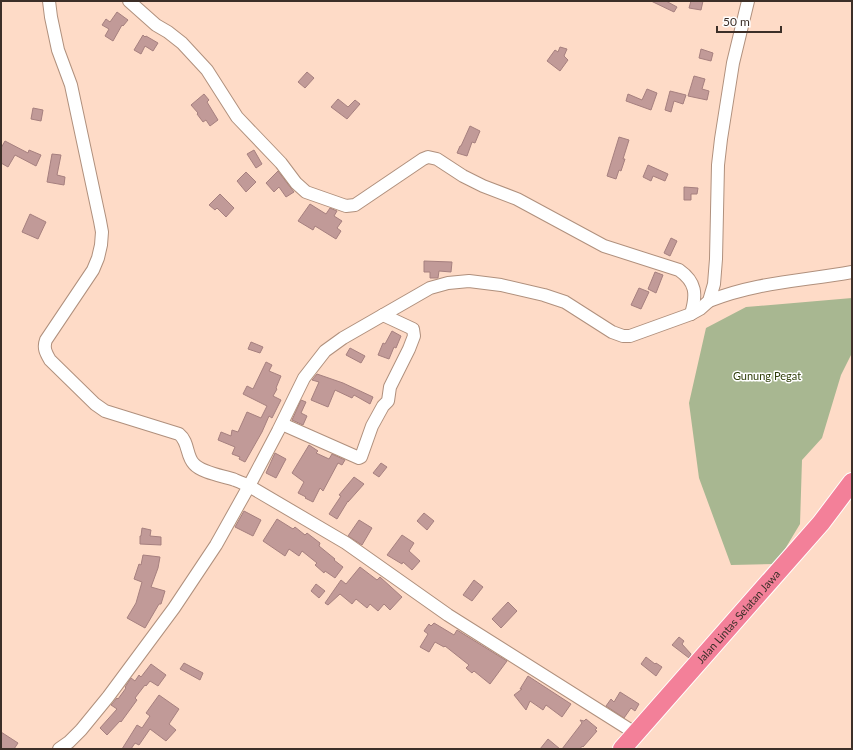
<svg xmlns="http://www.w3.org/2000/svg" width="853" height="750" font-family="Lato,sans-serif">
  <rect width="100%" height="100%" fill="#fedbc7"/>
  <path fill="#a8b791" d="M852,298V353L841,375L822,438L802,460L800,524L776,564L731,565L699,478L689,403L706,328L746,307Z"/>
  <g fill="#c19a98" stroke="#a6807f">
    <path d="M651,1H666L677,7L674,12Z"/>
    <path d="M691,1H703L701,10L689,8Z"/>
    <path d="M117,12L128,20L123,26L122,25L113,41L105,36L109,29L102,25L106,19L110,22Z"/>
    <path d="M143,35L145,37L146,36L158,43L153,51L145,46L141,54L134,50Z"/>
    <path d="M560,47L567,49L564,56L568,60L560,71L547,61L555,50L558,52Z"/>
    <path d="M701,49L713,53L711,61L699,58Z"/>
    <path d="M307,72L314,78L305,88L298,82Z"/>
    <path d="M694,76L705,79L702,89L709,91L707,100L688,96Z"/>
    <path d="M647,89L657,93L651,110L626,101L628,94L642,100Z"/>
    <path d="M670,91L686,95L683,104L674,101L671,112L665,110Z"/>
    <path d="M204,94L209,100L207,102L218,120L210,126L206,120L203,122L197,114L198,113L191,105Z"/>
    <path d="M338,99L348,107L355,100L360,104L347,119L331,107Z"/>
    <path d="M33,108L43,110L41,121L31,119Z"/>
    <path d="M470,126L480,131L475,143L472,142L467,156L457,153L460,146H461Z"/>
    <path d="M619,137L629,140L623,159H625L621,171L619,170L616,179L607,176Z"/>
    <path d="M5,141L28,153L29,150L41,155L36,166L15,155L8,167L1,163V148Z"/>
    <path d="M254,150L262,164L256,168L247,154Z"/>
    <path d="M52,154L61,155L57,175L65,177L64,185L47,182Z"/>
    <path d="M648,165L668,174L665,181L653,176L651,181L643,177Z"/>
    <path d="M278,171L294,192L286,197L279,187L274,192L266,183Z"/>
    <path d="M246,172L256,182L246,192L237,181Z"/>
    <path d="M684,187L698,188L697,194H691V200H684Z"/>
    <path d="M220,194L234,208L226,217L217,208L215,210L209,205Z"/>
    <path d="M310,204L326,214L330,208L337,211L334,216L342,221L337,228L341,231L336,239L315,226L313,230L298,221Z"/>
    <path d="M30,214L46,222L38,239L22,232Z"/>
    <path d="M671,238L677,241L670,256L664,253Z"/>
    <path d="M424,261L452,262L451,272L439,271L438,278H430V272H424Z"/>
    <path d="M655,272L663,275L656,293L648,289Z"/>
    <path d="M639,288L649,292L641,309L631,305Z"/>
    <path d="M392,331L401,336L396,348L394,347L389,359L378,355L383,343L385,344Z"/>
    <path d="M251,342L263,347L260,353L248,349Z"/>
    <path d="M350,348L365,356L361,363L346,355Z"/>
    <path d="M266,362L272,365L269,371L281,376L276,388L277,389L273,396L281,400L272,418L269,416L262,432L245,462L239,459L240,457L232,454L235,447L218,440L221,432L231,436L232,430L238,432L247,412L261,418L267,406L243,394L247,386L253,389Z"/>
    <path d="M317,374L343,383L373,397L370,404L354,395L352,398L335,390L328,407L311,400L319,382L312,380Z"/>
    <path d="M301,400L306,402L301,413L307,416L303,425L292,420Z"/>
    <path d="M309,445L318,451L316,453L329,459L332,454L345,460L342,465L338,463L323,491L320,488L313,502L305,498L306,497L298,493L304,482L292,473Z"/>
    <path d="M275,453L286,459L276,478L266,473Z"/>
    <path d="M381,463L387,467L379,477L373,473Z"/>
    <path d="M354,477L364,484L348,502V501L337,519L329,514L341,496L339,495Z"/>
    <path d="M244,511L261,520L253,536L235,527Z"/>
    <path d="M424,513L434,521L427,530L417,521Z"/>
    <path d="M277,519L293,529L295,527L305,535L307,533L320,543L319,546L335,559L334,560L343,567L335,578L325,571L324,573L315,565L317,563L302,551L299,556L289,549L285,556L263,541Z"/>
    <path d="M359,520L372,528L362,545L348,536Z"/>
    <path d="M142,528L151,530L150,536L161,537V545L140,544V536H141Z"/>
    <path d="M402,535L414,543L409,551L420,561L412,570L403,562L402,564L387,555Z"/>
    <path d="M143,555L160,557L158,568L151,587L165,591L161,604H159L145,628L127,618L136,603L142,582L134,579L139,564L141,565Z"/>
    <path d="M360,567L377,580L380,577L402,597L390,610L384,604L378,611L370,604L367,608L356,599L352,604L340,594L328,605L325,603L341,580L346,584Z"/>
    <path d="M474,580L483,587L472,601L463,595Z"/>
    <path d="M316,584L325,591L319,598L311,591Z"/>
    <path d="M508,602L517,611L501,628L492,619Z"/>
    <path d="M434,623L454,635L457,630L507,661L490,684L474,671L472,673L466,668L469,665L445,646L444,647L435,642L429,652L420,647L428,634L424,631L429,624L431,626Z"/>
    <path d="M679,637L684,641L682,644L691,654L689,658L672,645Z"/>
    <path d="M646,657L655,664L656,663L662,667L656,676L641,664Z"/>
    <path d="M184,663L203,673L200,680L180,669Z"/>
    <path d="M151,664L166,675L158,686L150,681L146,686L145,685L135,698L137,700L121,722L120,721L107,735L100,728L117,709L111,705L117,698L118,699L126,688L125,687L131,678L135,681L139,675L141,677Z"/>
    <path d="M528,676L571,704L562,717L546,705L543,710L530,701L526,710L514,695L522,689H520Z"/>
    <path d="M620,692L639,704L635,711L631,708L624,718L606,706L611,699L614,702Z"/>
    <path d="M159,695L179,709L169,724L176,730L166,741L150,729L139,745L135,743L131,749H122L137,725L142,728L150,716L146,713Z"/>
    <path d="M586,719L597,728L595,730L597,731L583,747L582,746L580,749H562L582,723L580,720L584,721Z"/>
    <path d="M1,732L18,743L14,749H1Z"/>
    <path d="M548,739L560,749H540Z"/>
  </g>
  <g fill="none" stroke-linecap="round" stroke-linejoin="round">
    <g stroke="#b0907d" stroke-width="14">
      <g id="minor">
        <path d="M49,1L51,17L58,50L71,85L100,221L102,232L101,245L98,258L93,270L46,340C43,348 46,353 50,360L95,404L105,411L179,434C189,442 186,456 194,464C202,473 224,476 235,480C240,482 245,484 249,486L346,543L448,615L635,733"/>
        <path d="M129,1L156,25L168,32L182,43L207,70L237,117L281,163L296,183L306,192L346,206L355,205L423,159L428,157L437,159L463,176L483,186L517,199L604,246L679,270C696,282 697,294 691,314"/>
        <path d="M709,301C756,282 803,281 852,272"/>
        <path d="M282,424L359,458L361,457L372,426L383,406L388,401L390,387L409,349L414,336L413,329L383,315"/>
        <path d="M59,749L69,742L81,730L108,697L174,608L216,545L249,486L278,431L304,378L325,351L343,338L430,288L448,283L469,281L501,285L544,295L565,302L612,332L623,336H630L691,314L700,309L709,301L714,284L716,259L718,165L721,139L733,63L748,1"/>
      </g>
    </g>
    <g stroke="#fff" stroke-width="20">
      <g id="highway">
        <path id="s1" d="M622,749L821,523L852,482"/>
      </g>
    </g>
    <use href="#minor" stroke="#fff" stroke-width="12"/>
    <use href="#highway" stroke="#f38099" stroke-width="18"/>
  </g>
  <g text-anchor="middle" stroke-width="3" stroke-linejoin="round" paint-order="stroke">
    <g font-size="11" fill="#2f3e09" stroke="#fff">
      <text x="767" y="380">Gunung Pegat</text>
    </g>
    <g font-size="11" fill="#3c2f28" stroke="#fff">
      <text dy="4" stroke="none"><textPath href="#s1" startOffset="176">Jalan Lintas Selatan Jawa</textPath></text>
    </g>
  </g>
  <rect width="853" height="750" fill="none" stroke="#3c2f28" stroke-width="4"/>
  <path d="M717 26v6h64v-6" fill="none" stroke="#3c2f28" stroke-width="2"/>
  <text x="723" y="26" font-size="12" fill="#3c2f28" stroke="#ffffff" stroke-width="3" paint-order="stroke">50 m</text>
</svg>
